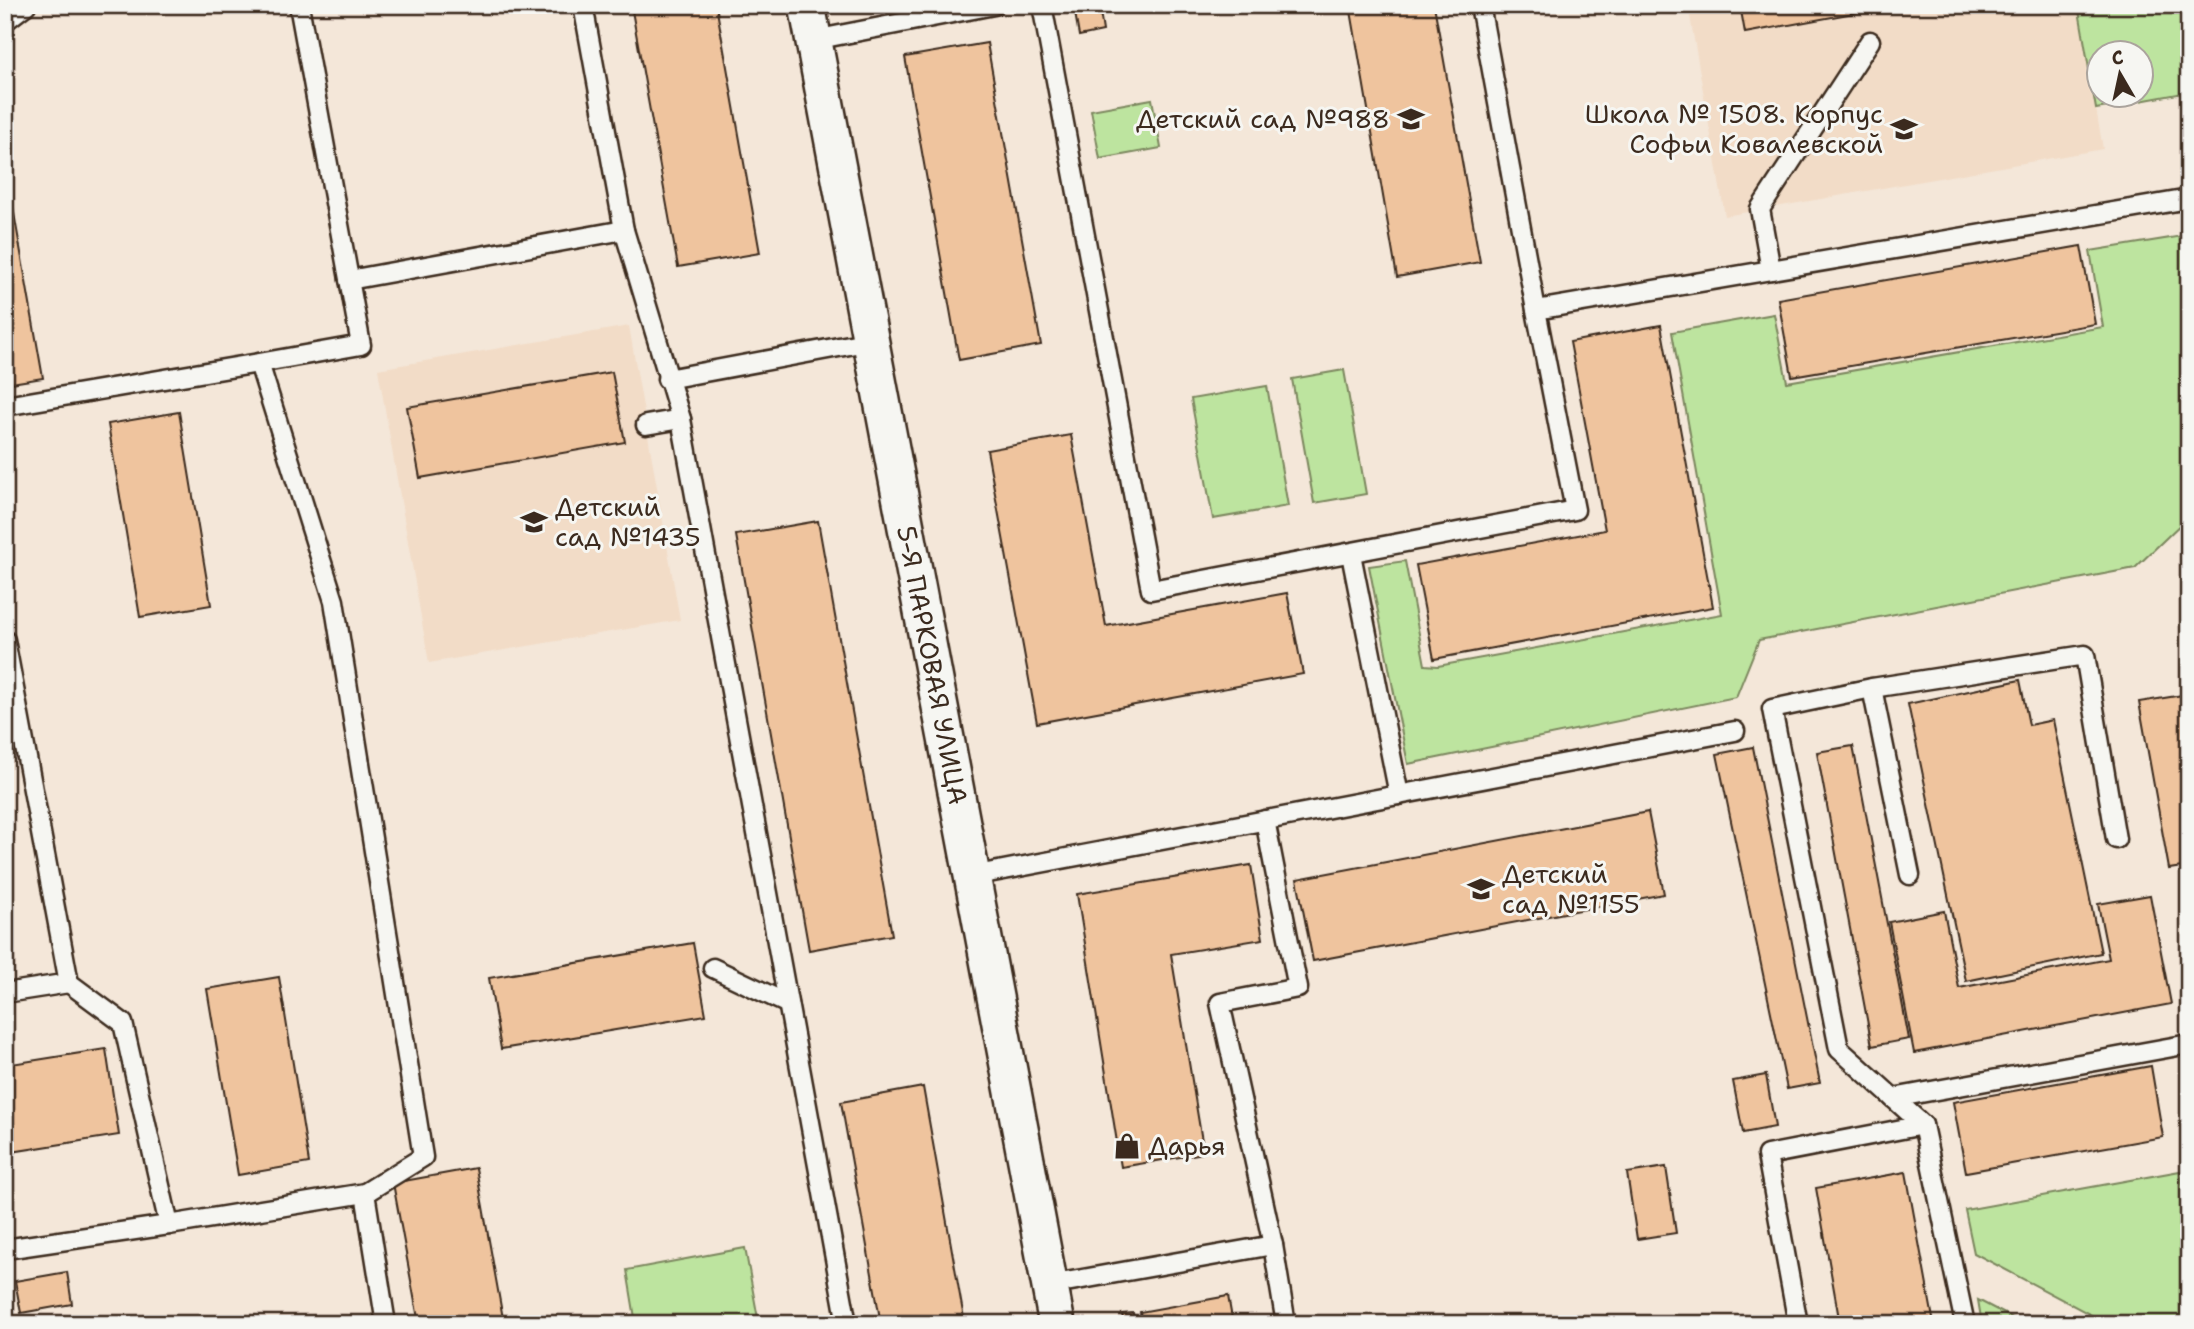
<svg xmlns="http://www.w3.org/2000/svg" width="2194" height="1329" font-family="'Shantell Sans',sans-serif">
  <rect width="100%" height="100%" fill="#f4e7d9"/>
  <filter id="ink" filterUnits="userSpaceOnUse"><feTurbulence type="fractalNoise" baseFrequency=".0143" numOctaves="2"/><feDisplacementMap in="SourceGraphic" scale="14" xChannelSelector="R" yChannelSelector="G"/><feConvolveMatrix kernelMatrix="1 2 1 2 8 2 1 2 1" color-interpolation-filters="sRGB"/></filter>
  <g filter="url(#ink)">
    <g fill="#f2dcc7">
      <path d="M1688,5H2078L2103,149L1725,216Z"/>
      <path d="M629,326L680,620L429,663L378,369Z"/>
    </g>
    <g fill="#bde49f" stroke="#7c875e" stroke-width="2" fill-rule="evenodd">
      <path d="M2078,5H2189V92L2096,109ZM2142,52V94H2100V52Z"/>
      <path d="M1152,99L1161,148L1100,159L1091,110Z"/>
      <path d="M2183,236L2189,270V516L2135,568L1759,640L1736,697L1408,764L1369,566L1405,561L1425,665L1438,666L1722,614L1672,332L1774,314L1787,382L2103,327L2090,251Z"/>
      <path d="M1344,370L1366,494L1314,503L1292,379Z"/>
      <path d="M1267,386L1288,506L1213,519L1191,399Z"/>
      <path d="M2180,1171L2189,1218V1324H2108L1974,1253L1965,1210Z"/>
      <path d="M745,1248L759,1324H636L627,1270Z"/>
      <path d="M1978,1300L2024,1324H1982Z"/>
    </g>
    <g fill="#efc49e" stroke="#3b2a1e" stroke-width="2">
      <path d="M631,5H716L760,253L678,267Z"/>
      <path d="M1099,5L1103,31L1079,36L1074,7Z"/>
      <path d="M1350,5H1434L1480,262L1397,277Z"/>
      <path d="M1740,5H1897L1745,33Z"/>
      <path d="M987,43L1041,345L959,360L905,57Z"/>
      <path d="M5,162L43,378L5,384Z"/>
      <path d="M2081,246L2095,324L1792,376L1778,299Z"/>
      <path d="M1661,325L1713,607L1434,659L1416,565L1605,530L1570,342Z"/>
      <path d="M612,372L625,442L420,478L407,407Z"/>
      <path d="M179,412L211,605L140,617L108,424Z"/>
      <path d="M1071,435L1106,626L1287,593L1303,674L1037,723L987,450Z"/>
      <path d="M818,521L892,935L809,950L736,535Z"/>
      <path d="M2020,680L2029,725L2053,720L2101,953L1966,981L1908,704Z"/>
      <path d="M2189,694V866L2169,869L2139,702Z"/>
      <path d="M1853,746L1909,1039L1872,1046L1817,752Z"/>
      <path d="M1753,747L1820,1083L1787,1089L1717,754Z"/>
      <path d="M1648,812L1664,894L1313,961L1297,879Z"/>
      <path d="M1251,865L1263,939L1171,954L1204,1153L1121,1167L1077,894Z"/>
      <path d="M2150,895L2171,1004L1914,1053L1889,922L1944,911L1959,988L2109,959L2098,904Z"/>
      <path d="M693,943L706,1015L501,1049L489,978Z"/>
      <path d="M279,977L309,1163L238,1175L207,989Z"/>
      <path d="M106,1049L119,1135L5,1153V1065Z"/>
      <path d="M2151,1066L2163,1137L1966,1172L1953,1102Z"/>
      <path d="M1766,1075L1775,1127L1743,1133L1733,1081Z"/>
      <path d="M923,1087L965,1324H881L841,1102Z"/>
      <path d="M1666,1167L1676,1233L1637,1239L1627,1173Z"/>
      <path d="M476,1168L504,1324H419L393,1183Z"/>
      <path d="M1906,1172L1934,1324H1840L1816,1188Z"/>
      <path d="M67,1272L72,1304L21,1313L15,1281Z"/>
      <path d="M1228,1296L1233,1324H1142L1140,1312Z"/>
      <path d="M1133,1313L1135,1324H1124L1122,1314Z"/>
      <path d="M243,1317L244,1324H207V1323Z"/>
    </g>
    <g fill="none" stroke-linecap="round" stroke-linejoin="round">
      <g stroke="#3b2a1e" stroke-width="23">
        <g id="lane">
          <path d="M299,5L361,345L259,363L334,601L423,1157L365,1193L386,1324"/>
          <path d="M583,5L624,230L681,419L847,1324"/>
          <path d="M1042,5L1151,590L1575,510L1536,310L2189,199"/>
          <path d="M1480,5L1536,310"/>
          <path d="M5,21L26,5"/>
          <path d="M814,40L994,5"/>
          <path d="M1771,270L1760,209L1870,41"/>
          <path d="M349,280L624,230"/>
          <path d="M667,379L871,341"/>
          <path d="M5,406L259,363"/>
          <path d="M646,425L681,419"/>
          <path d="M1351,554L1399,795"/>
          <path d="M5,640L69,983L123,1023L169,1225L365,1193"/>
          <path d="M1872,688L1910,875"/>
          <path d="M972,876L1735,731"/>
          <path d="M713,968L788,1004"/>
          <path d="M5,993L69,983"/>
          <path d="M1893,1098L2189,1044"/>
          <path d="M1923,1125L1839,1049L1772,709L1872,688L2085,655L2116,839"/>
          <path d="M1273,1245L1286,1324"/>
          <path d="M5,1249L169,1225"/>
          <path d="M1049,1285L1273,1245L1220,1003L1298,988L1265,820"/>
          <path d="M1798,1324L1767,1155L1923,1125L1965,1324"/>
        </g>
      </g>
      <g stroke="#3b2a1e" stroke-width="40">
        <g id="street">
          <path id="s1" d="M807,5L1057,1324"/>
        </g>
      </g>
      <use href="#lane" stroke="#f6f6f2" stroke-width="18"/>
      <use href="#street" stroke="#f6f6f2" stroke-width="35"/>
    </g>
  </g>
  <defs>
    <g id="school-bare" transform="scale(2.1)"><path d="M0-5L7-2L0 1L-7-2ZM-4 1L0 2.5L4 1V4Q0 6-4 4Z" fill="#3b2a1e" stroke="#f6f6f2" stroke-width="2.5" paint-order="stroke"/></g>
    <g id="shop-bare" transform="scale(2.1)"><path d="M-5-2.5h2.3a2.7 3.5 0 0 1 5.4 0H5L5.5 6h-11ZM-1.5-2.5h3a1.5 2.3 0 0 0-3 0Z" fill="#3b2a1e" stroke="#f6f6f2" stroke-width="2.5" paint-order="stroke"/></g>
  </defs>
  <g fill-rule="evenodd">
    <use href="#school-bare" x="1411" y="119"/>
    <use href="#school-bare" x="1904" y="129"/>
    <use href="#school-bare" x="534" y="522"/>
    <use href="#school-bare" x="1481" y="889"/>
    <use href="#shop-bare" x="1127" y="1146"/>
  </g>
  <g text-anchor="middle" stroke-width="6" stroke-linejoin="round" paint-order="stroke">
    <g font-size="26" fill="#3b2a1e" stroke="#f6f6f2" text-anchor="start">
      <text x="1883" y="123" text-anchor="end">Школа № 1508. Корпус<tspan x="1883" dy="30">Софьи Ковалевской</tspan></text>
      <text x="1390" y="128" text-anchor="end">Детский сад №988</text>
      <text x="555" y="516">Детский<tspan x="555" dy="30">сад №1435</tspan></text>
      <text x="1502" y="883">Детский<tspan x="1502" dy="30">сад №1155</tspan></text>
      <text x="1148" y="1155">Дарья</text>
    </g>
    <g font-size="26" fill="#3b2a1e" stroke="#f6f6f2">
      <text dy="9" stroke="none"><textPath href="#s1" startOffset="672">5-Я ПАРКОВАЯ УЛИЦА</textPath></text>
    </g>
  </g>
  <rect width="2194" height="1329" fill="none" stroke="#f6f6f2" stroke-width="28"/>
  <rect x="14" y="14" width="2166" height="1301" fill="none" stroke="#3b2a1e" stroke-width="2.5" filter="url(#ink)"/>
  <g transform="translate(2120 74) rotate(351)"><circle r="33" fill="#f6f6f2" stroke="#aba49d" stroke-width="2"/>
  <path d="M0-5L12 26L0 18L-12 26Z" fill="#3b2a1e"/>
  <text y="-10" font-size="19" font-weight="bold" text-anchor="middle" fill="#3b2a1e">С</text>
  </g>
</svg>
